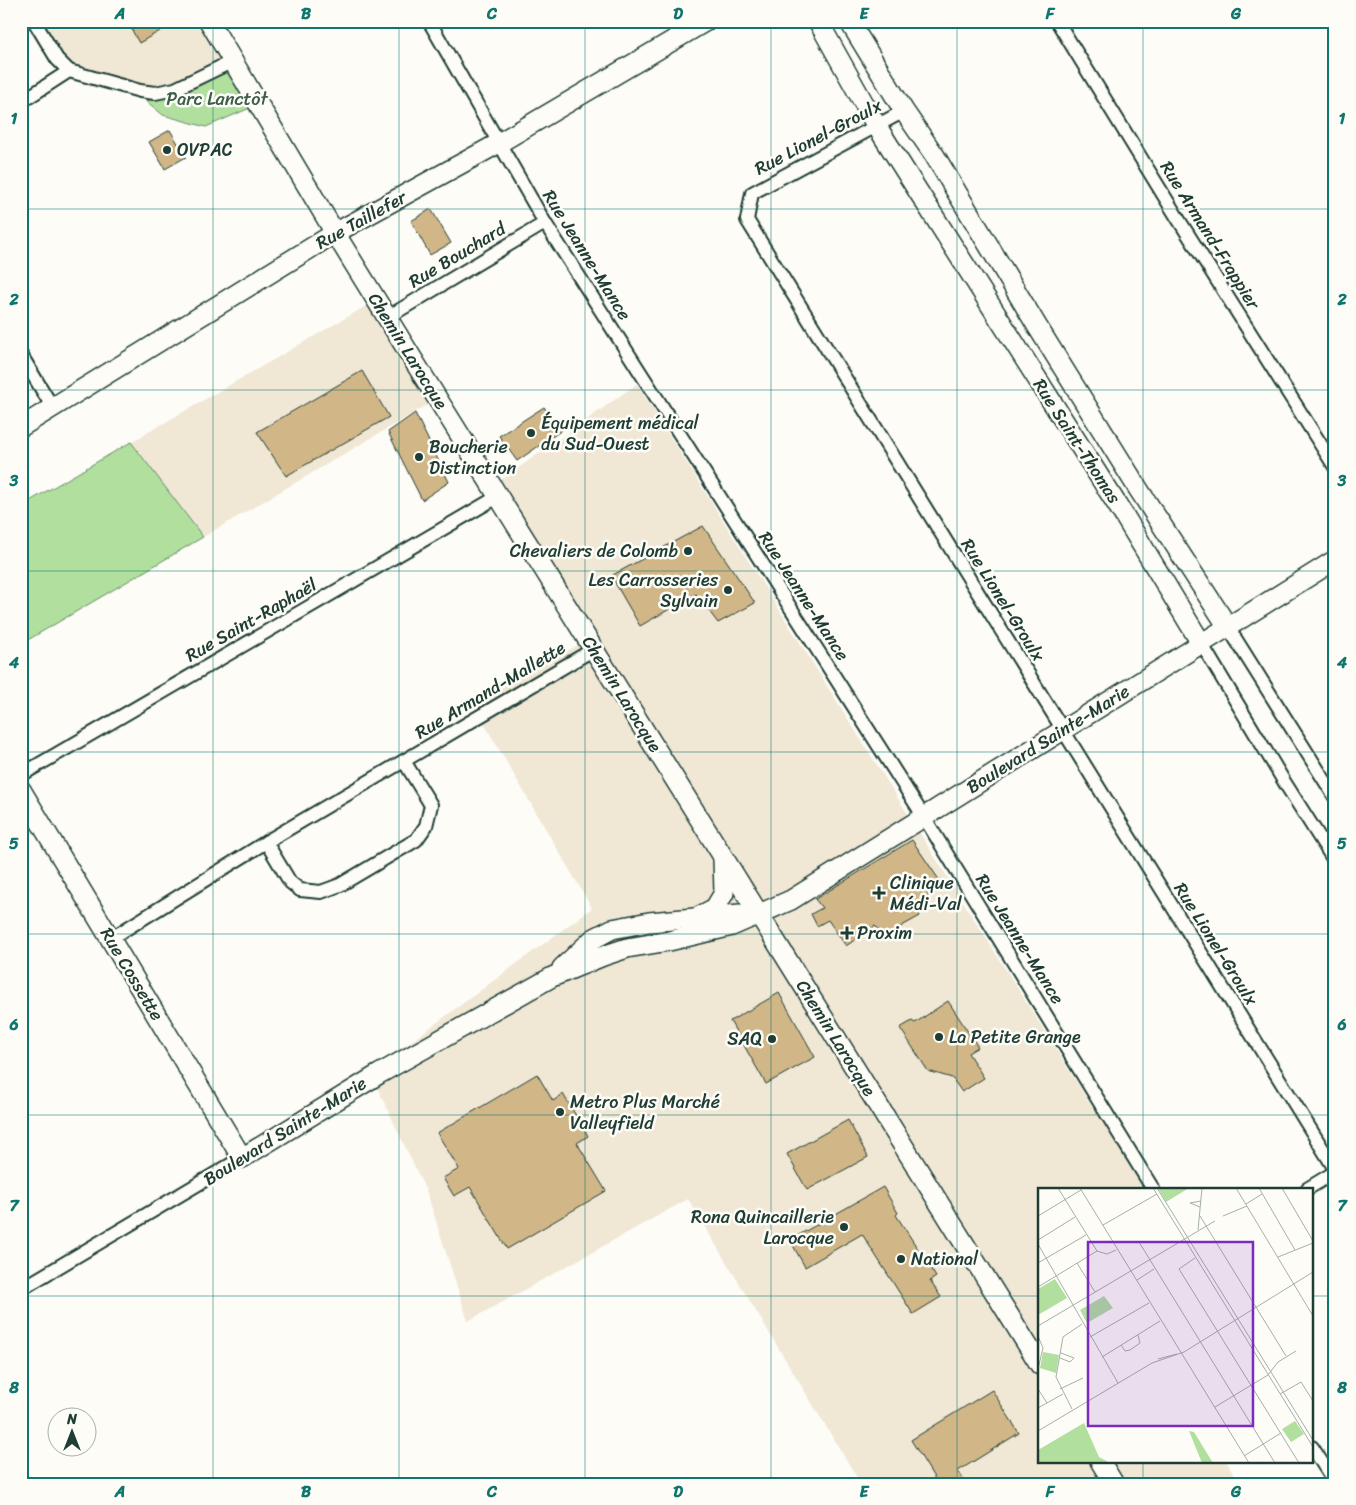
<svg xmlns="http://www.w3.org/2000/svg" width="1356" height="1505" font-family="Sriracha,sans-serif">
  <rect width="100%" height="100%" fill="#fdfcf7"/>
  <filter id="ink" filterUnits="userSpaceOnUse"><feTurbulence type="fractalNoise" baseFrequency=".02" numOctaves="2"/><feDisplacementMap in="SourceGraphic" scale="10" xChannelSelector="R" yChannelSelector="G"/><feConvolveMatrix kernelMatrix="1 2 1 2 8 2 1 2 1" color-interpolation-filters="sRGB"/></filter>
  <g filter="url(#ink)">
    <g fill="#f0e7d5">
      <path d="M34,21H198L226,69L178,94L146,100L87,86L69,71Z"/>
      <path d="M373,302L434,401L21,644V506Z"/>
      <path d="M637,384L1144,1189H1040V1461H1226L1240,1484H861L688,1199L468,1321L427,1193L370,1072L592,908L472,703L578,645L487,490Z"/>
    </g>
    <g fill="#b1df9e" stroke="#688e69">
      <path d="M226,69L250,108L206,127L163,115L146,101L178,94Z"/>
      <path d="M131,442L203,537L21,644V506Z"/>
    </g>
    <g fill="#d1b687" stroke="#1f3d34">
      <path d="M127,21H155L160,31L139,43Z"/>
      <path d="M170,130L186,157L165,169L149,142Z"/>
      <path d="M431,209L451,243L430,255L411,221Z"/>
      <path d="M362,371L389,417L286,476L257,432Z"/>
      <path d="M544,407L562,430L517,461L499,436Z"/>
      <path d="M415,413L449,482L422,500L388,432Z"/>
      <path d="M703,526L755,603L718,623L696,594L640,626L611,576Z"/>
      <path d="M912,840L944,887L914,904L920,916L884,936L875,926L846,946L828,920L817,926L811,914L822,908L815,899Z"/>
      <path d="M779,993L815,1057L766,1084L730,1021Z"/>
      <path d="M948,1001L978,1047L968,1053L984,1078L962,1092L952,1078L928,1071L900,1028L912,1021L915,1023Z"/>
      <path d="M537,1074L553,1101L563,1094L588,1136L577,1143L606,1191L507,1249L470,1187L454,1196L443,1178L459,1169L437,1133Z"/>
      <path d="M848,1120L868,1157L807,1190L787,1154Z"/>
      <path d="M883,1187L898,1213L896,1215L936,1277L930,1281L941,1297L913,1314L862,1234L805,1267L790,1240Z"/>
      <path d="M992,1390L1019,1433L958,1471L966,1484H938L911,1440Z"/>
    </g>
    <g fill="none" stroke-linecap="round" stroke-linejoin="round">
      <g stroke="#1f3d34" stroke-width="16">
        <g id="street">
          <path d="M34,21L57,59L69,71"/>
          <path d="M429,21L545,223L924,817L1153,1189"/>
          <path d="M1057,21L1177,217L1335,467"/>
          <path d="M21,102L69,71L140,91L155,93L175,89L233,61"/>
          <path d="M904,111L752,193L747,220L1335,1169"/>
          <path d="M388,317L545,223"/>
          <path d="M21,355L53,408"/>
          <path d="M1228,627L1335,797"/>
          <path d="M1201,643L1285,783L1335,862"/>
          <path d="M21,775L499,496"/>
          <path d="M266,842L290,882L300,890L321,892L340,885L416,840L426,826L431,805L404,761"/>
          <path d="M110,939L266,842L594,649"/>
          <path d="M1307,1189L1335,1172"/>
          <path d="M21,1289L242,1158"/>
          <path d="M1312,1447L1335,1483"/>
        </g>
      </g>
      <g stroke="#1f3d34" stroke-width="22">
        <g id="secondary">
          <path d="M209,21L335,233L417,366L1040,1365"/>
          <path d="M818,21L876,125L1125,517L1201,643"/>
          <path d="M849,21L904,111L935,156L1037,326L1139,490L1228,627"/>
          <path d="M21,427L335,233L499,143L706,21"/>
          <path d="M21,790L242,1158L379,1074L552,977L603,956L627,948L669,941L732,926L791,900L1335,560"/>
          <path d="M698,917L715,908L724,893L723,858"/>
          <path d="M562,968L593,939L612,929L649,922L740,914"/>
          <path d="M1100,1461L1114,1484"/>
        </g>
      </g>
      <use href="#street" stroke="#fdfcf7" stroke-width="12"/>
      <use href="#secondary" stroke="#fdfcf7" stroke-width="19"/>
    </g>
  </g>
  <path fill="none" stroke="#0f766e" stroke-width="1" stroke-opacity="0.55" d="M213,21V1484M399,21V1484M585,21V1484M771,21V1484M957,21V1484M1143,21V1189M21,209H1335M21,390H1335M21,571H1335M21,752H1335M21,934H1335M21,1115H1335M21,1296H1040M1312,1296H1335M1143,1461V1484"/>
  <g fill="#1f3d34" stroke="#fdfcf7" stroke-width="2">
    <circle cx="167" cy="150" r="5"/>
    <circle cx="531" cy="433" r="5"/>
    <circle cx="419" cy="457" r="5"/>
    <circle cx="688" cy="551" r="5"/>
    <circle cx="728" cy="590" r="5"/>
    <path d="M876.5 885.5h5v5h5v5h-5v5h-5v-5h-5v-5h5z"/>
    <path d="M844.5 925.5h5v5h5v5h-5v5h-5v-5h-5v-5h5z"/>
    <circle cx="939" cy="1037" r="5"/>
    <circle cx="772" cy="1039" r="5"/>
    <circle cx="560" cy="1112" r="5"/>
    <circle cx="844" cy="1227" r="5"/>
    <circle cx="901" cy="1259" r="5"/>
  </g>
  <g text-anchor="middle" stroke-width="5" stroke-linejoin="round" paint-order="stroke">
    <g font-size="18" fill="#3c5d49" stroke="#fdfcf7">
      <text x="217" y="105">Parc Lanctôt</text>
    </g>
    <g font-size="18" fill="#1f3d34" stroke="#fdfcf7">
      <text transform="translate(818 137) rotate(-28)" y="6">Rue Lionel-Groulx</text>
      <text transform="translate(361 220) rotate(-29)" y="6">Rue Taillefer</text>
      <text transform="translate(1210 235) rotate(58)" y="6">Rue Armand-Frappier</text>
      <text transform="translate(457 255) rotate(-31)" y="6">Rue Bouchard</text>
      <text transform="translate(587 255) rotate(58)" y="6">Rue Jeanne-Mance</text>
      <text transform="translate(408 351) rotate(58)" y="6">Chemin Larocque</text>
      <text transform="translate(1077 441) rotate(57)" y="6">Rue Saint-Thomas</text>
      <text transform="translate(804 596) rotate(57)" y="6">Rue Jeanne-Mance</text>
      <text transform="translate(1003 600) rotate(58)" y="6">Rue Lionel-Groulx</text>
      <text transform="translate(251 620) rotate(-30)" y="6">Rue Saint-Raphaël</text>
      <text transform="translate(490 690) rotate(-31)" y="6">Rue Armand-Mallette</text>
      <text transform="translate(622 694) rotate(58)" y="6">Chemin Larocque</text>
      <text transform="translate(1048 739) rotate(-32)" y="6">Boulevard Sainte-Marie</text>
      <text transform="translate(1020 939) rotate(58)" y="6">Rue Jeanne-Mance</text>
      <text transform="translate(1216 944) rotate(58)" y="6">Rue Lionel-Groulx</text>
      <text transform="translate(132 974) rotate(59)" y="6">Rue Cossette</text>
      <text transform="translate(836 1038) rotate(58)" y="6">Chemin Larocque</text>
      <text transform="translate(285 1131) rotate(-32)" y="6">Boulevard Sainte-Marie</text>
    </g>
    <g font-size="18" fill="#1f3d34" stroke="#fdfcf7" text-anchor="start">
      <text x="177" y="156">OVPAC</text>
      <text x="541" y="429">Équipement médical<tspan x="541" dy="21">du Sud-Ouest</tspan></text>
      <text x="429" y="453">Boucherie<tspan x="429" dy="21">Distinction</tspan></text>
      <text x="678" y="557" text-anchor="end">Chevaliers de Colomb</text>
      <text x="718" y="586" text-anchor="end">Les Carrosseries<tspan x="718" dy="21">Sylvain</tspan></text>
      <text x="890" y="889">Clinique<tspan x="890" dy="21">Médi-Val</tspan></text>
      <text x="857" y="939">Proxim</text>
      <text x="949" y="1043">La Petite Grange</text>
      <text x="762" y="1045" text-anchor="end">SAQ</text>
      <text x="570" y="1108">Metro Plus Marché<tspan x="570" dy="21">Valleyfield</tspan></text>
      <text x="834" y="1223" text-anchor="end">Rona Quincaillerie<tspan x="834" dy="21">Larocque</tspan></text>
      <text x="911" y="1265">National</text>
    </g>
  </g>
  <g transform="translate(1038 1188)">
    <rect width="275" height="275" fill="#fdfcf7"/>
    <path d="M120,0H151L128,14ZM17,91L29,110L0,127V101ZM66,108L75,120L49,135L42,122ZM5,164L21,167L18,185L2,180ZM257,233L266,246L253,254L244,241ZM46,235L61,269L72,275H0V262ZM151,243L156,244L175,275H164Z" fill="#b1df9e"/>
    <path fill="none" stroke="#a4b0a9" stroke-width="1" d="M20,0L59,63M42,0L211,275M115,0L275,259M119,0L275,252M198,0L275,128M221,0L257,62M244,0L275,53M208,16L224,6M162,19L152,15L163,13M0,28L43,2M162,28L248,168M185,28L209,18M65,37L119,6M160,42L164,0M0,52L37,29M101,54L237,275M0,56L80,195M240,69L275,55M157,70L141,81L261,275M0,75L48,47M39,75L57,104M99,92L116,81M0,99L59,63L69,66L78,62M0,138L177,33M0,148L5,160L0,181M52,149L111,115M83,157L87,163L92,162L102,155L100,147M64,169L122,133M22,170L32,174L36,170L23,165M120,171L139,166M0,201L9,215M22,201L45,190M242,206L263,194L275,213M177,219L230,187L240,174L258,163M0,220L25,206M34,221L18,189L25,149L44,136M0,243L114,175L146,164L275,84M206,268L243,245"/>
    <path fill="#7b2cbf" fill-opacity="0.15" stroke="#7b2cbf" stroke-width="2.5" d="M50,54H215V238H50Z"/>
    <rect width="275" height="275" fill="none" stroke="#1f3d34" stroke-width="2.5"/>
  </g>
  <rect width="1356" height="1505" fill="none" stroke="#fdfcf7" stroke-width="55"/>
  <g transform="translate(72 1432)"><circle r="24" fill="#fdfcf7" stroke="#a4b0a9"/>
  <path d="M0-4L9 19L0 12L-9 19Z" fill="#1f3d34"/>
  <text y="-8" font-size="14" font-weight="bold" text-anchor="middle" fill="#1f3d34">N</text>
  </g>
  <rect x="28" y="28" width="1300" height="1450" fill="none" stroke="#0f766e" stroke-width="2"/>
  <g font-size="16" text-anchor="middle" font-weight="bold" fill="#0f766e">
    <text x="120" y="19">A</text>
    <text x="306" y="19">B</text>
    <text x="492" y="19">C</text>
    <text x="678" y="19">D</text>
    <text x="864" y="19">E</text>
    <text x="1050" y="19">F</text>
    <text x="1236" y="19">G</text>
    <text x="14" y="124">1</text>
    <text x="1342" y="124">1</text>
    <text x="14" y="305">2</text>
    <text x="1342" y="305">2</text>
    <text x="14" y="486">3</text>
    <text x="1342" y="486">3</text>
    <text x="14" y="668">4</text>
    <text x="1342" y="668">4</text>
    <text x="14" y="849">5</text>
    <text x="1342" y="849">5</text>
    <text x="14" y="1030">6</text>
    <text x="1342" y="1030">6</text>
    <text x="14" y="1211">7</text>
    <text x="1342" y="1211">7</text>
    <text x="14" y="1393">8</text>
    <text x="1342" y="1393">8</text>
    <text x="120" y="1497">A</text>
    <text x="306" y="1497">B</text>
    <text x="492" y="1497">C</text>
    <text x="678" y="1497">D</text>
    <text x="864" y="1497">E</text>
    <text x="1050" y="1497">F</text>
    <text x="1236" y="1497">G</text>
  </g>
</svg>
